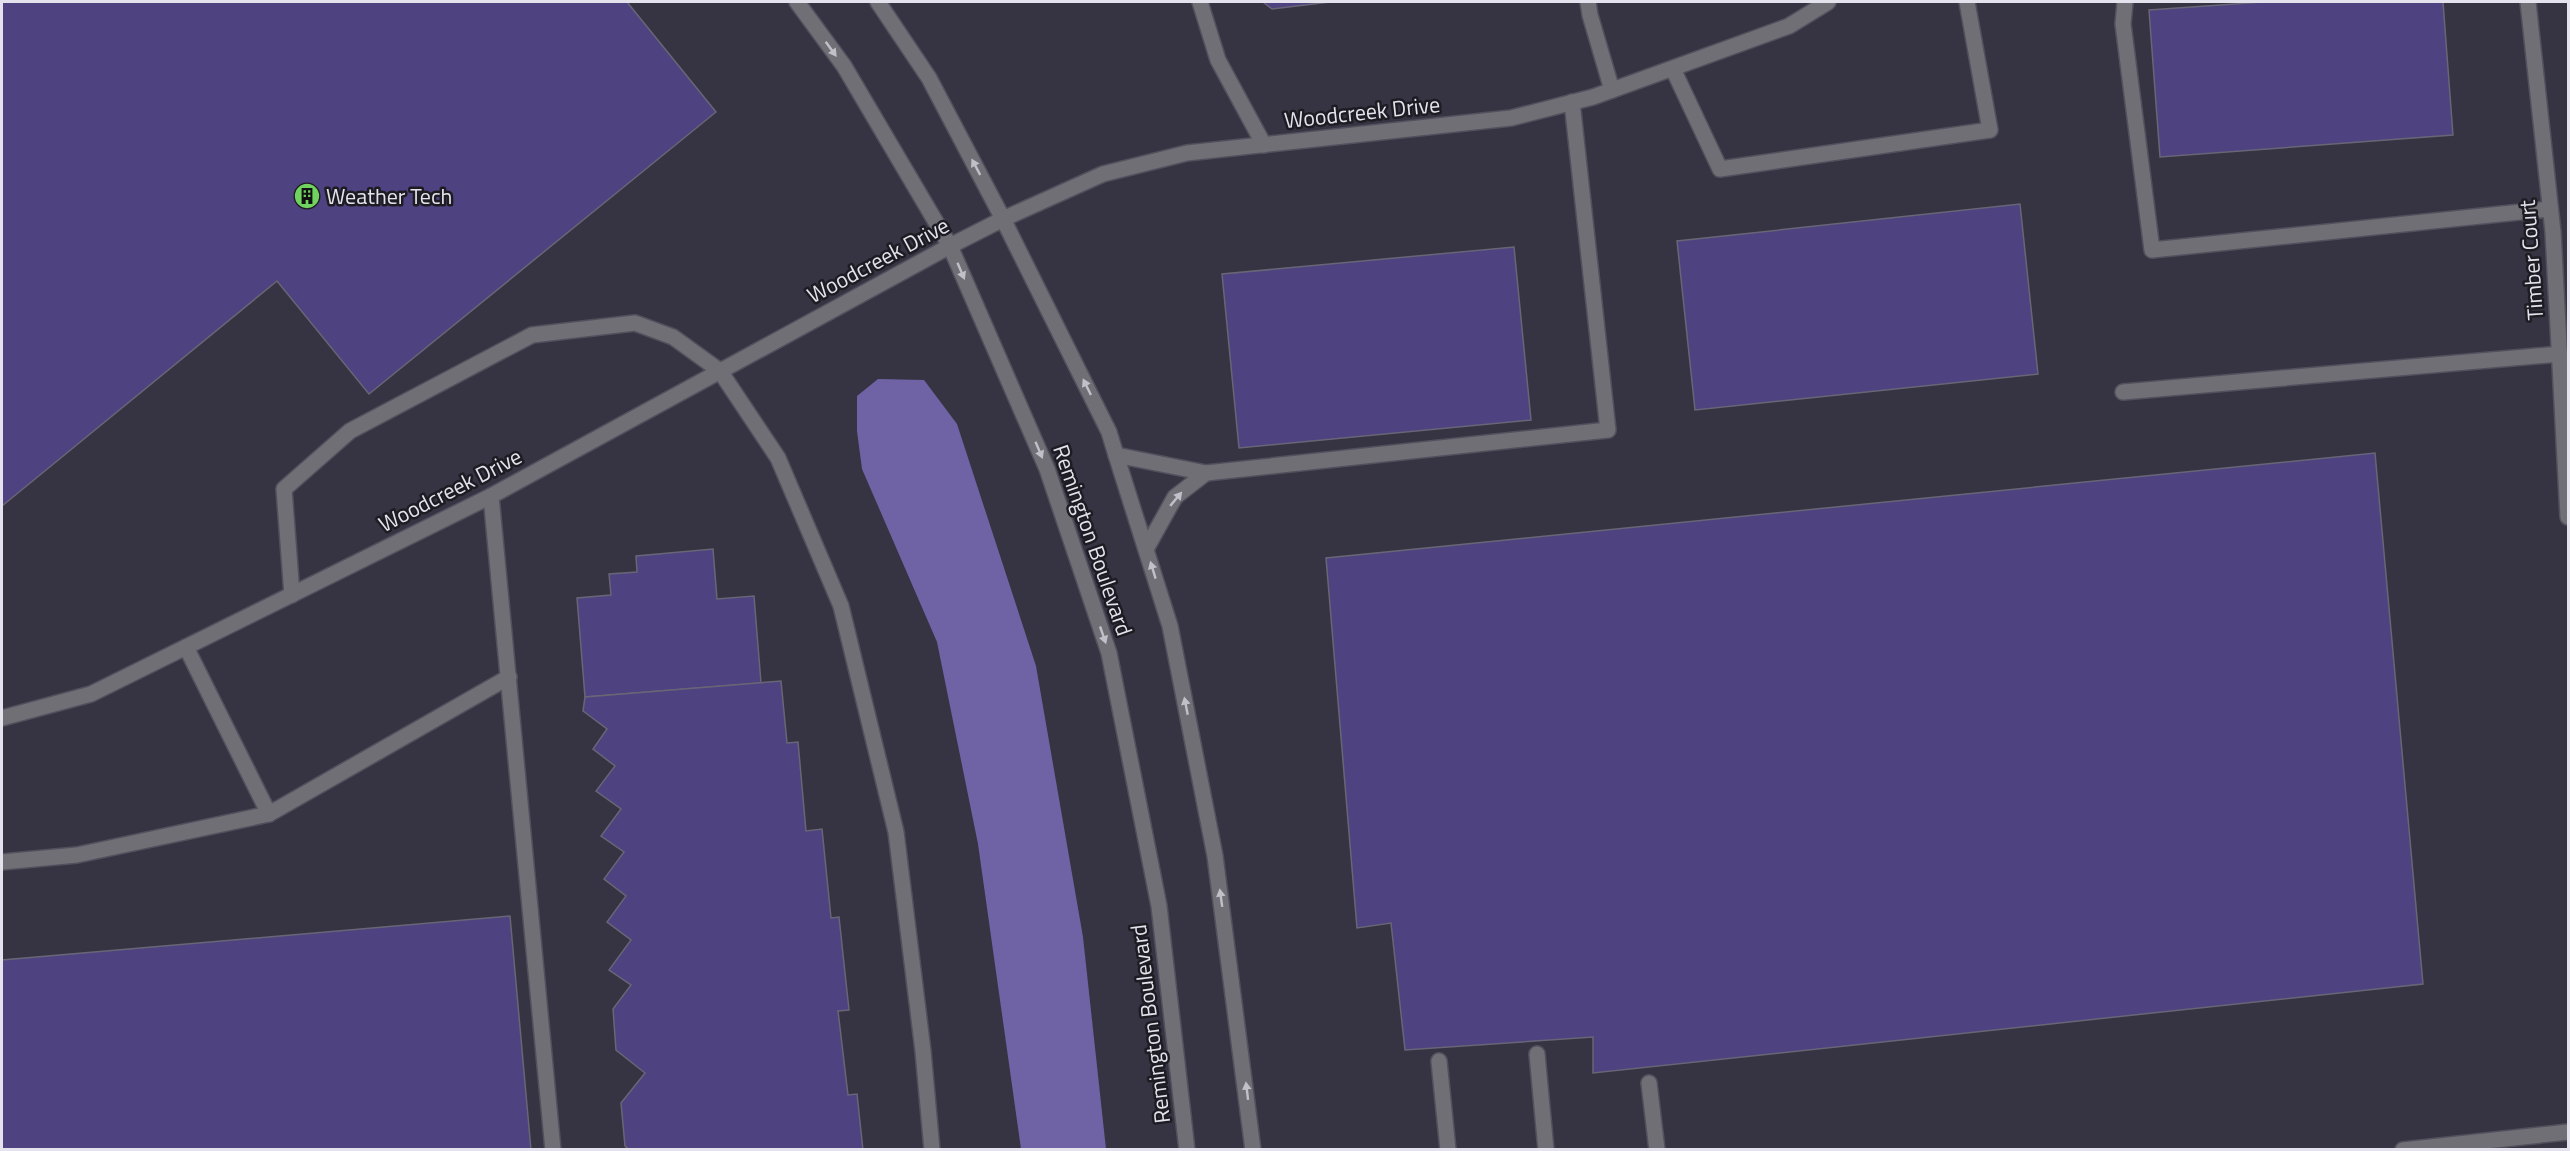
<svg xmlns="http://www.w3.org/2000/svg" width="2570" height="1151" font-family="'Titillium Web',sans-serif">
  <rect width="100%" height="100%" fill="#363442"/>
  <path fill="#6f63a5" d="M878,379L924,380L957,424L1036,666L1083,937L1106,1149H1021L978,844L937,642L862,469L857,431V396Z"/>
  <g fill="#4f4280" stroke="#686676" stroke-width="1.5">
    <path d="M2,2H627L716,112L369,394L277,281L2,506Z"/>
    <path d="M1263,2H1330L1272,9Z"/>
    <path d="M2263,2H2443L2453,135L2160,157L2149,10Z"/>
    <path d="M2020,204L2038,374L1695,410L1677,241Z"/>
    <path d="M1514,247L1531,420L1239,448L1222,274Z"/>
    <path d="M2375,453L2423,984L1593,1073V1037L1405,1050L1391,923L1357,928L1326,558Z"/>
    <path d="M713,549L717,599L754,596L761,683L585,697L577,598L611,595L609,574L637,572L636,556Z"/>
    <path d="M781,681L787,743L798,742L806,831L822,829L831,918L839,917L849,1010L838,1011L848,1095L857,1094L863,1150H630L625,1146L621,1103L645,1073L616,1050L613,1009L631,985L609,970L631,940L607,922L626,896L604,879L624,852L601,836L621,809L596,791L615,766L593,749L607,729L583,711L585,697Z"/>
    <path d="M510,916L531,1150H2V960Z"/>
  </g>
  <g fill="none" stroke-linecap="round" stroke-linejoin="round">
    <g stroke="#52505d" stroke-width="18">
      <g id="minor">
        <path d="M797,2L844,66L950,246L1047,469L1109,653L1159,906L1187,1150"/>
        <path d="M878,2L929,78L1003,219L1109,432L1116,455L1170,626L1215,856L1253,1150"/>
        <path d="M1200,2L1218,60L1264,145"/>
        <path d="M1588,2L1590,15L1612,90"/>
        <path d="M2125,2L2123,24L2152,250L2550,209"/>
        <path d="M2528,2L2553,232L2568,517"/>
        <path d="M1673,69L1720,169L1990,130L1967,2"/>
        <path d="M2123,392L2560,354"/>
        <path d="M1116,455L1206,473L1175,497L1146,549"/>
        <path d="M1206,473L1608,430L1572,102"/>
        <path d="M491,496L553,1150"/>
        <path d="M292,595L284,489L350,431L532,335L635,323L673,337L720,371L778,458L841,606L896,832L923,1051L932,1150"/>
        <path d="M186,647L269,814L509,677"/>
        <path d="M2,718L91,694L491,496L950,246L1003,219L1103,174L1187,153L1511,118L1593,97L1789,26L1828,2"/>
        <path d="M2,862L77,855L269,814"/>
        <path d="M1537,1054L1546,1150"/>
        <path d="M1439,1061L1448,1150"/>
        <path d="M1649,1083L1657,1150"/>
        <path d="M2403,1150L2568,1132"/>
      </g>
    </g>
    <use href="#minor" stroke="#706f76" stroke-width="15"/>
  </g>
  <defs><path id="oneway-solid" d="M-6-.8H1V-3.2L6.5 0L1 3.2V.8H-6Z" transform="scale(1.5)"/></defs>
  <g fill="#c1c0c9">
    <use href="#oneway-solid" transform="translate(831 49) rotate(54)"/>
    <use href="#oneway-solid" transform="translate(976 167) rotate(-118)"/>
    <use href="#oneway-solid" transform="translate(961 271) rotate(67)"/>
    <use href="#oneway-solid" transform="translate(1087 387) rotate(-116)"/>
    <use href="#oneway-solid" transform="translate(1039 450) rotate(67)"/>
    <use href="#oneway-solid" transform="translate(1176 499) rotate(-50)"/>
    <use href="#oneway-solid" transform="translate(1153 570) rotate(-107)"/>
    <use href="#oneway-solid" transform="translate(1103 635) rotate(71)"/>
    <use href="#oneway-solid" transform="translate(1186 706) rotate(-101)"/>
    <use href="#oneway-solid" transform="translate(1221 898) rotate(-98)"/>
    <use href="#oneway-solid" transform="translate(1247 1091) rotate(-97)"/>
  </g>
  <defs>
    <g id="building-disc" transform="scale(1.35)"><circle r="9.5" fill="#70d35f" stroke="#1d1c23"/><path d="M-4-6H4V6H1V3H-1V6H-4ZM-2.5-4.3h1.7v1.8h-1.7ZM.8-4.3h1.7v1.8H.8ZM-2.5-1h1.7V.8h-1.7ZM.8-1h1.7V.8H.8Z" fill="#111"/></g>
  </defs>
  <g fill-rule="evenodd">
    <use href="#building-disc" x="307" y="196"/>
  </g>
  <g text-anchor="middle" stroke-width="5" stroke-linejoin="round" paint-order="stroke">
    <g font-size="22" fill="#e4e3ed" stroke="#1d1c23">
      <text transform="translate(1362 112) rotate(-6)" y="8">Woodcreek Drive</text>
      <text transform="translate(878 260) rotate(-28)" y="8">Woodcreek Drive</text>
      <text transform="translate(2531 260) rotate(-94)" y="8">Timber Court</text>
      <text transform="translate(450 490) rotate(-27)" y="8">Woodcreek Drive</text>
      <text transform="translate(1093 540) rotate(71)" y="8">Remington Boulevard</text>
      <text transform="translate(1150 1024) rotate(-97)" y="8">Remington Boulevard</text>
    </g>
    <g font-size="22" fill="#e4e3ed" stroke="#1d1c23" text-anchor="start">
      <text x="326" y="204">Weather Tech</text>
    </g>
  </g>
  <rect width="2570" height="1151" fill="none" stroke="#e4e3ed" stroke-width="6"/>
</svg>
